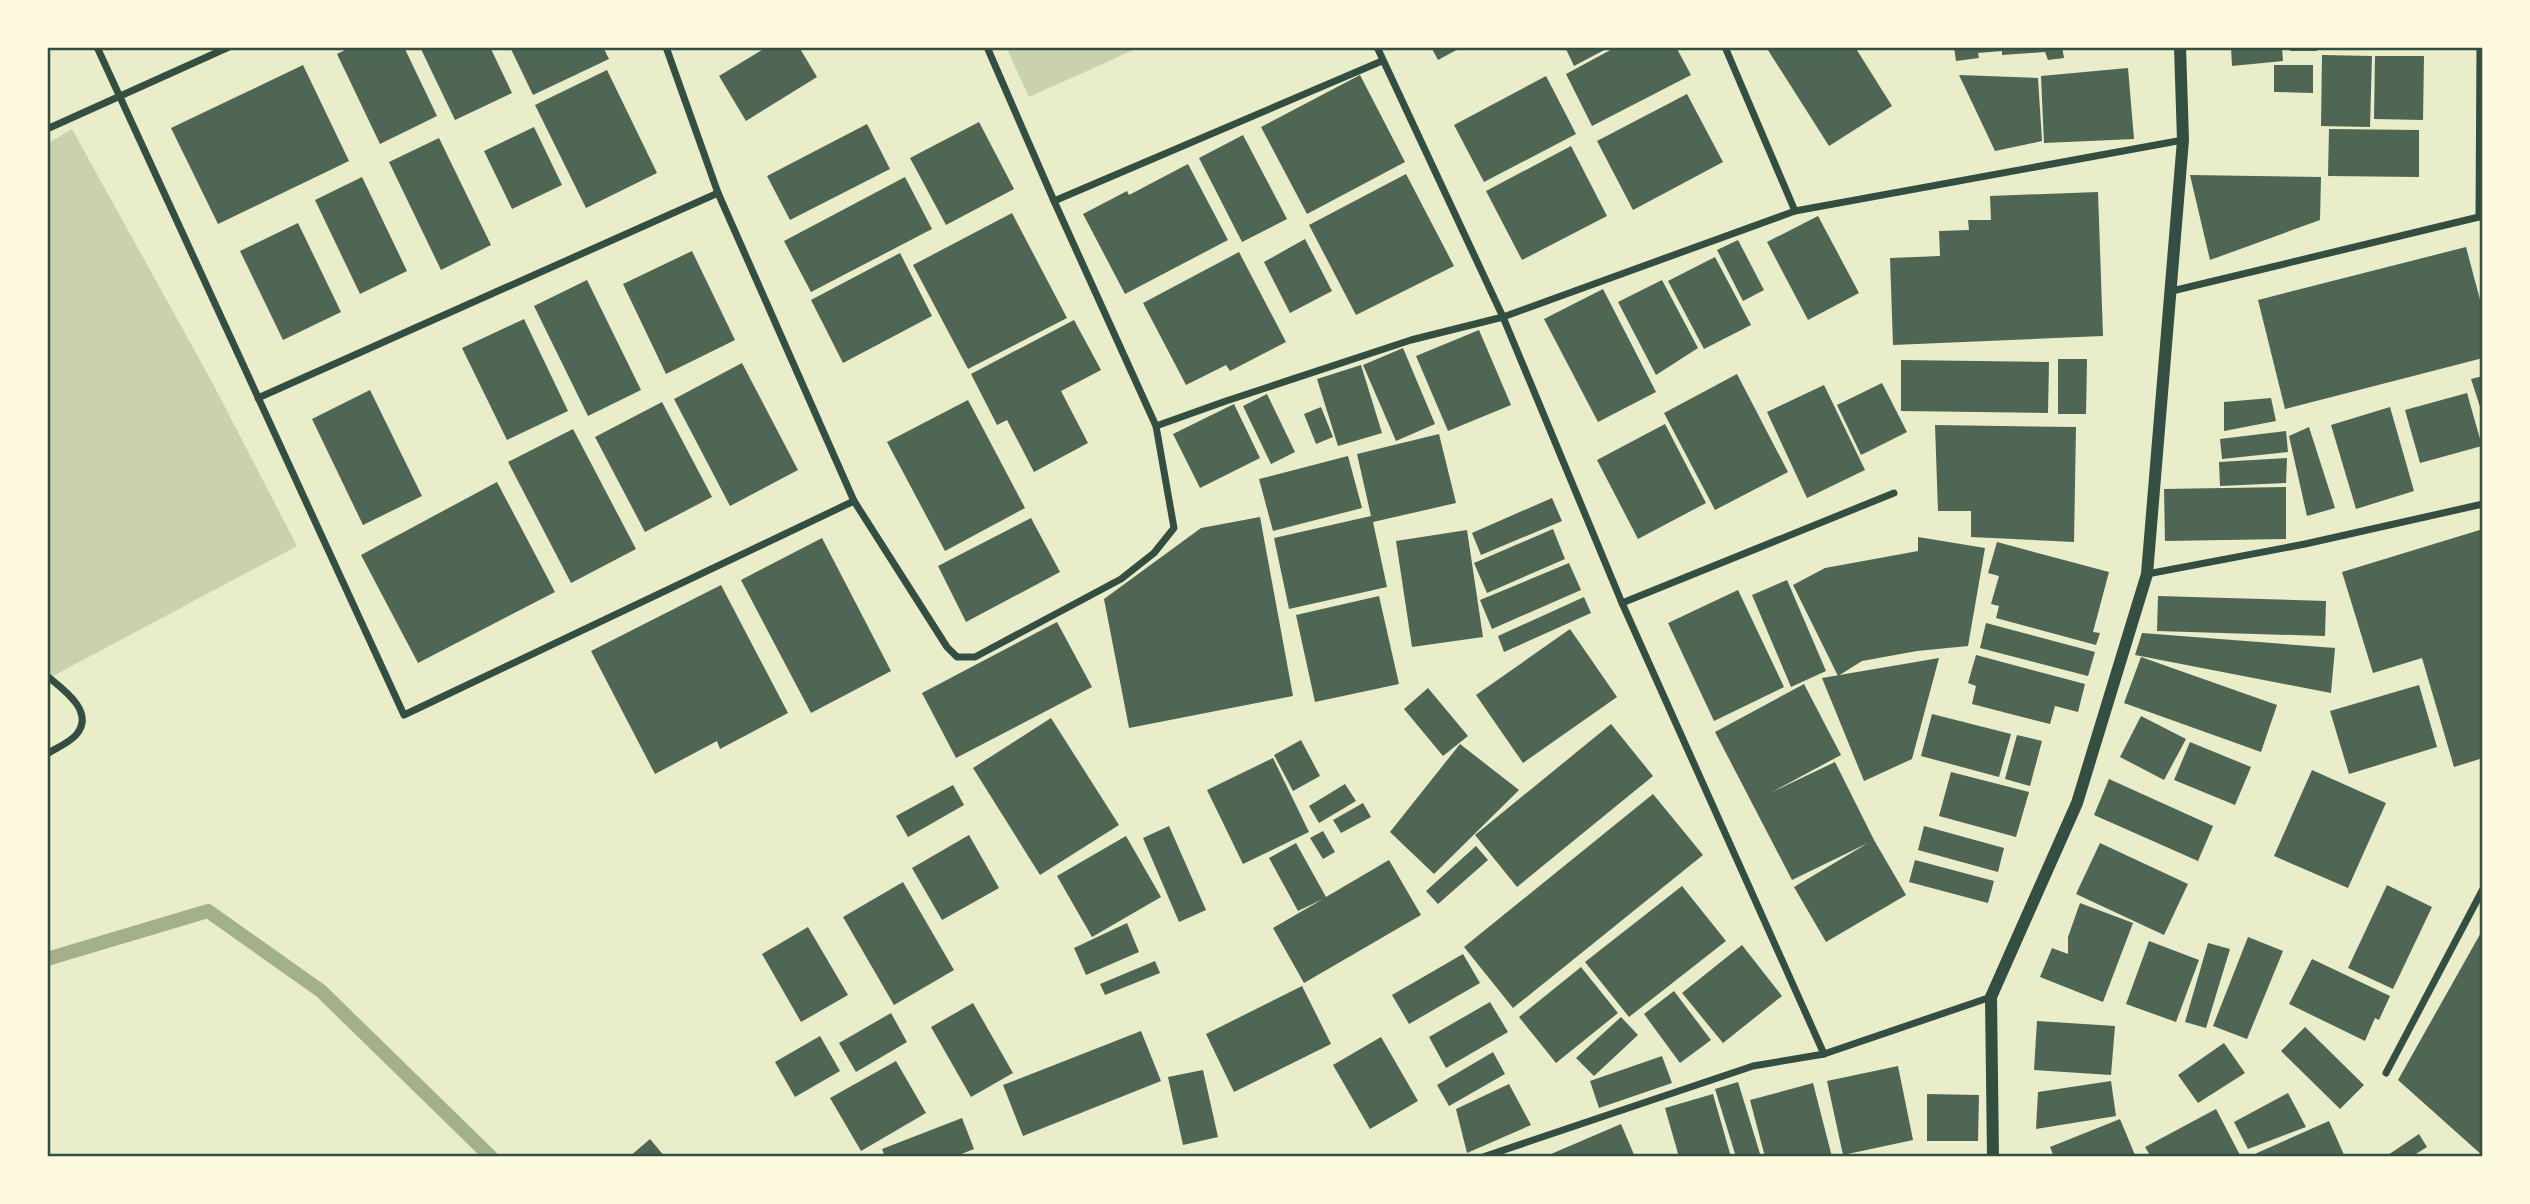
<svg xmlns="http://www.w3.org/2000/svg" width="2530" height="1204" font-family="'Fira Sans Condensed',sans-serif">
  <rect width="100%" height="100%" fill="#e9edc9"/>
  <g fill="#cad2ad">
    <path d="M1006,47H1140L1029,97Z"/>
    <path d="M72,129L212,382L297,546L53,676L47,671V144Z"/>
  </g>
  <g fill="none" stroke-linecap="round" stroke-linejoin="round">
    <path stroke="#a3b18a" stroke-width="14" d="M47,959L208,911L321,991L491,1157"/>
  </g>
  <g fill="#4f6655">
    <path d="M351,47H404L437,116L380,144L337,54Z"/>
    <path d="M420,47H490L512,93L455,120Z"/>
    <path d="M510,47H603L609,59L533,95Z"/>
    <path d="M767,47H799L817,77L746,121L719,76Z"/>
    <path d="M1431,47H1462L1438,60Z"/>
    <path d="M1565,47H1610L1574,66Z"/>
    <path d="M1616,47H1676L1691,75L1592,126L1566,74Z"/>
    <path d="M1766,47H1855L1892,106L1829,146Z"/>
    <path d="M1954,47H2062L2064,58L2048,60L2045,52L2002,55V51L1978,53L1979,58L1956,61Z"/>
    <path d="M2231,47H2282L2283,61L2232,66Z"/>
    <rect x="2290" y="47" width="27" height="4"/>
    <path d="M2322,55L2372,56L2370,127L2321,126Z"/>
    <path d="M2375,56H2424L2423,120L2374,119Z"/>
    <path d="M303,65L349,161L218,224L171,128Z"/>
    <path d="M2274,65H2313V93L2274,92Z"/>
    <path d="M2128,68L2134,139L2044,143L2041,76Z"/>
    <path d="M607,70L657,173L586,208L535,105Z"/>
    <path d="M1360,75L1405,162L1307,214L1261,127Z"/>
    <path d="M1959,75L2038,78L2042,141L1995,151Z"/>
    <path d="M1546,76L1576,134L1484,182L1454,125Z"/>
    <path d="M1687,94L1723,162L1633,210L1597,141Z"/>
    <path d="M979,122L1014,189L946,225L910,158Z"/>
    <path d="M867,124L890,169L790,220L767,176Z"/>
    <path d="M534,127L562,185L512,209L484,151Z"/>
    <path d="M2329,129L2419,130V177L2328,176Z"/>
    <path d="M1243,135L1287,219L1242,242L1199,158Z"/>
    <path d="M439,138L491,245L441,270L389,162Z"/>
    <path d="M1571,146L1607,216L1522,260L1486,191Z"/>
    <path d="M1188,164L1228,240L1125,294L1083,214L1127,191L1129,195Z"/>
    <path d="M1406,174L1454,266L1356,315L1309,225Z"/>
    <path d="M2190,175L2321,177L2320,220L2210,260Z"/>
    <path d="M362,177L407,271L360,294L315,200Z"/>
    <path d="M905,177L932,229L811,292L784,241Z"/>
    <path d="M2098,192L2103,336L1893,345L1890,258L1940,256L1939,231L1969,230L1968,220H1991L1990,196Z"/>
    <path d="M1012,213L1067,318L968,369L913,265Z"/>
    <path d="M1818,216L1859,293L1808,320L1767,242Z"/>
    <path d="M298,223L341,312L283,340L240,251Z"/>
    <path d="M1305,239L1332,291L1290,313L1264,262Z"/>
    <path d="M1738,240L1764,290L1743,301L1717,250Z"/>
    <path d="M2466,247L2483,311V358L2285,409L2258,300Z"/>
    <path d="M692,251L735,340L666,374L623,284Z"/>
    <path d="M1239,252L1286,342L1230,371L1226,365L1186,385L1143,303Z"/>
    <path d="M900,253L932,316L843,363L811,300Z"/>
    <path d="M1715,257L1751,325L1704,349L1668,281Z"/>
    <path d="M587,280L641,390L588,416L534,306Z"/>
    <path d="M1662,280L1698,348L1656,375L1618,302Z"/>
    <path d="M1603,289L1656,392L1598,422L1544,319Z"/>
    <path d="M524,319L568,411L507,440L462,348Z"/>
    <path d="M1074,320L1101,370L1061,391L1088,443L1034,472L1007,420L997,425L971,374Z"/>
    <path d="M1479,330L1511,405L1448,431L1416,356Z"/>
    <path d="M1403,348L1435,424L1396,441L1363,365Z"/>
    <path d="M2058,359H2087L2086,414H2058Z"/>
    <path d="M1901,360L2049,362L2048,413L1901,411Z"/>
    <path d="M742,363L798,470L730,506L674,399Z"/>
    <path d="M1361,365L1382,433L1338,446L1317,379Z"/>
    <path d="M1737,374L1788,472L1715,510L1664,413Z"/>
    <path d="M2483,376V413H2482L2471,379Z"/>
    <path d="M1882,383L1907,432L1861,455L1837,405Z"/>
    <path d="M1824,385L1865,470L1807,498L1767,412Z"/>
    <path d="M370,390L422,496L363,525L312,419Z"/>
    <path d="M2467,393L2482,446L2420,463L2405,410Z"/>
    <path d="M1267,394L1295,452L1271,464L1243,406Z"/>
    <path d="M2271,398L2276,421L2224,431V402Z"/>
    <path d="M968,400L1025,508L945,551L887,442Z"/>
    <path d="M662,402L712,497L645,532L595,437Z"/>
    <path d="M1234,404L1260,458L1200,488L1173,434Z"/>
    <path d="M1321,407L1333,437L1316,444L1304,414Z"/>
    <path d="M2390,407L2414,491L2356,509L2331,425Z"/>
    <path d="M1665,424L1706,503L1638,539L1597,460Z"/>
    <path d="M1935,425L2076,427L2074,542L1971,537V511H1938Z"/>
    <path d="M2309,427L2335,508L2307,516L2289,436Z"/>
    <path d="M573,429L636,549L571,583L508,462Z"/>
    <path d="M2286,431L2288,452L2222,459L2220,439Z"/>
    <path d="M1439,434L1456,503L1373,522L1387,587L1289,609L1274,538L1371,516L1357,454Z"/>
    <path d="M1348,456L1362,508L1273,531L1259,479Z"/>
    <path d="M2287,458L2286,483L2220,486L2219,462Z"/>
    <path d="M497,482L555,592L418,663L361,555Z"/>
    <path d="M2286,487V539L2165,541L2164,489Z"/>
    <path d="M1552,498L1562,521L1481,555L1472,533Z"/>
    <path d="M1260,517L1293,696L1129,728L1104,599L1201,528Z"/>
    <path d="M1031,518L1060,572L966,622L938,566Z"/>
    <path d="M1553,529L1565,559L1487,593L1474,563Z"/>
    <path d="M2483,529V758L2454,767L2422,658L2373,673L2342,572Z"/>
    <path d="M1467,530L1483,637L1412,647L1396,541Z"/>
    <path d="M1918,537L1985,548L1968,646L1917,651L1862,661L1838,676L1793,585L1825,568L1918,551Z"/>
    <path d="M822,538L891,671L811,713L741,580Z"/>
    <path d="M1997,542L2109,572L2093,632L2100,633L2096,645L1996,618L1999,606L1991,604L1999,576L1988,573Z"/>
    <path d="M1569,563L1581,590L1492,629L1480,600Z"/>
    <path d="M1787,580L1826,671L1791,687L1752,595Z"/>
    <path d="M721,585L788,713L720,749L717,741L655,774L591,651Z"/>
    <path d="M1738,590L1784,687L1714,721L1668,623Z"/>
    <path d="M1379,596L1399,684L1315,702L1296,615Z"/>
    <path d="M2158,596L2326,601L2325,636L2157,631Z"/>
    <path d="M1584,597L1591,613L1504,652L1498,636Z"/>
    <path d="M1057,622L1092,687L956,758L922,693Z"/>
    <path d="M1986,623L2095,652L2088,676L1980,648Z"/>
    <path d="M1570,629L1617,697L1523,763L1476,695Z"/>
    <path d="M2142,633L2335,648L2331,693L2135,655Z"/>
    <path d="M1976,655L2085,684L2078,712L2055,706L2050,724L1972,704L1976,686L1968,683Z"/>
    <path d="M2141,657L2277,705L2261,752L2124,703Z"/>
    <path d="M1939,658L1912,759L1864,781L1822,678Z"/>
    <path d="M1804,684L1841,755L1772,792L1835,762L1874,840L1906,895L1826,942L1794,887L1868,843L1792,880L1715,732Z"/>
    <path d="M2419,685L2437,747L2349,774L2330,711Z"/>
    <path d="M1428,688L1468,736L1443,756L1404,709Z"/>
    <path d="M1932,714L2011,734L1999,777L1921,756Z"/>
    <path d="M2141,716L2186,739L2164,780L2120,757Z"/>
    <path d="M1051,718L1119,825L1040,875L973,768Z"/>
    <path d="M1611,724L1653,776L1517,887L1475,835Z"/>
    <path d="M2017,735L2042,741L2030,786L2005,779Z"/>
    <path d="M1301,740L1320,776L1293,791L1274,755Z"/>
    <path d="M2190,742L2251,767L2235,805L2174,780Z"/>
    <path d="M1460,744L1519,790L1434,874L1390,832Z"/>
    <path d="M1273,758L1309,832L1243,864L1207,790Z"/>
    <path d="M2312,770L2386,803L2348,888L2274,856Z"/>
    <path d="M1951,772L2029,792L2016,837L1939,816Z"/>
    <path d="M2109,779L2213,826L2198,861L2094,815Z"/>
    <path d="M1345,784L1356,801L1319,823L1309,806Z"/>
    <path d="M953,785L964,805L908,837L896,816Z"/>
    <path d="M1653,794L1703,855L1513,1008L1464,947Z"/>
    <path d="M1363,803L1371,817L1341,833L1333,820Z"/>
    <path d="M1169,826L1206,910L1179,922L1143,838Z"/>
    <path d="M1924,826L2004,848L1998,872L1918,850Z"/>
    <path d="M1323,831L1335,852L1323,859L1310,838Z"/>
    <path d="M969,835L999,888L942,920L912,868Z"/>
    <path d="M1126,836L1161,897L1092,937L1057,876Z"/>
    <path d="M1296,843L1326,897L1389,860L1421,915L1304,983L1273,928L1323,899L1298,911L1269,858Z"/>
    <path d="M2100,843L2188,884L2164,935L2076,894Z"/>
    <path d="M1476,846L1488,860L1438,904L1426,891Z"/>
    <path d="M1915,860L1994,881L1988,903L1909,882Z"/>
    <path d="M903,882L954,970L894,1005L843,917Z"/>
    <path d="M2387,885L2432,907L2393,989L2348,968Z"/>
    <path d="M1682,886L1726,941L1629,1017L1585,962Z"/>
    <path d="M2080,903L2133,923L2103,1002L2040,977L2052,948L2068,954V937Z"/>
    <path d="M1127,923L1139,952L1086,975L1074,948Z"/>
    <path d="M808,927L848,995L801,1022L762,954Z"/>
    <path d="M2483,929V1156L2398,1080Z"/>
    <path d="M2248,937L2283,951L2247,1039L2213,1026Z"/>
    <path d="M2149,941L2199,960L2176,1022L2126,1004Z"/>
    <path d="M2208,943L2230,949L2206,1028L2185,1022Z"/>
    <path d="M1742,945L1782,996L1723,1043L1682,993Z"/>
    <path d="M1463,954L1480,983L1409,1024L1392,995Z"/>
    <path d="M2312,959L2390,996L2379,1020L2375,1018L2365,1041L2289,1004Z"/>
    <path d="M1155,961L1160,973L1105,995L1100,984Z"/>
    <path d="M1581,967L1618,1013L1556,1063L1519,1017Z"/>
    <path d="M1302,986L1331,1044L1234,1092L1206,1034Z"/>
    <path d="M1674,991L1711,1040L1680,1063L1644,1014Z"/>
    <path d="M1490,1002L1508,1032L1446,1068L1429,1037Z"/>
    <path d="M973,1003L1013,1073L971,1097L931,1027Z"/>
    <path d="M891,1013L907,1042L856,1072L839,1043Z"/>
    <path d="M1621,1017L1638,1035L1594,1076L1576,1058Z"/>
    <path d="M2037,1021L2115,1026L2111,1075L2034,1070Z"/>
    <path d="M2305,1027L2364,1085L2340,1109L2281,1051Z"/>
    <path d="M1141,1031L1161,1081L1023,1136L1003,1085Z"/>
    <path d="M820,1036L840,1071L795,1097L775,1062Z"/>
    <path d="M1381,1037L1418,1101L1370,1129L1333,1065Z"/>
    <path d="M2224,1043L2245,1073L2198,1103L2178,1075Z"/>
    <path d="M1493,1052L1505,1074L1449,1106L1437,1085Z"/>
    <path d="M1662,1056L1672,1083L1599,1108L1590,1081Z"/>
    <path d="M896,1061L926,1113L861,1151L830,1098Z"/>
    <path d="M1898,1066L1913,1140L1843,1155L1827,1081Z"/>
    <path d="M1203,1070L1218,1137L1183,1145L1168,1077Z"/>
    <path d="M2111,1081L2116,1116L2036,1129L2038,1092Z"/>
    <path d="M1738,1082L1761,1157H1736L1715,1089Z"/>
    <path d="M1813,1083L1832,1157H1765L1750,1100Z"/>
    <path d="M1509,1084L1531,1125L1467,1153L1456,1109Z"/>
    <path d="M2288,1093L2306,1127L2248,1149L2234,1122Z"/>
    <path d="M1713,1094L1731,1157H1679L1665,1108Z"/>
    <path d="M1927,1094L1979,1095L1978,1141H1927Z"/>
    <path d="M2216,1109L2241,1157H2151L2145,1147Z"/>
    <path d="M962,1118L974,1149L954,1157H885L882,1149Z"/>
    <path d="M2120,1119L2135,1155L2054,1157L2050,1147Z"/>
    <path d="M2329,1121L2345,1157H2248Z"/>
    <path d="M1621,1124L1635,1157H1544Z"/>
    <path d="M2419,1134L2427,1147L2411,1157H2385Z"/>
    <path d="M650,1139L665,1157H629Z"/>
  </g>
  <g fill="none" stroke-linecap="round" stroke-linejoin="round">
    <g stroke="#344e41" stroke-width="7">
      <path d="M97,47L404,715L854,501"/>
      <path d="M666,47L718,193L854,501L947,647L957,657H975L1121,579L1154,553L1174,528L1156,426L1054,201L987,47"/>
      <path d="M1377,47L1503,317L1622,603L1824,1054"/>
      <path d="M1725,47L1795,211"/>
      <path d="M47,129L229,47"/>
      <path d="M1054,201L1382,61"/>
      <path d="M2479,217L2480,47"/>
      <path d="M2172,291L2483,216"/>
      <path d="M258,398L718,193"/>
      <path d="M1156,426L1226,401L1411,340L1503,317L1795,211L2183,140"/>
      <path d="M2147,574L2305,544L2483,504"/>
      <path d="M1622,603L1894,493"/>
      <path d="M47,676C63,689 96,712 76,735C69,743 56,748 47,754"/>
      <path d="M2386,1073L2483,889"/>
      <path d="M1483,1157L1753,1066L1824,1054L1991,997"/>
    </g>
    <path stroke="#344e41" stroke-width="12" d="M1993,1157L1991,997L2077,803L2147,574L2183,140L2180,47"/>
  </g>
  <rect width="2530" height="1204" fill="none" stroke="#fefae0" stroke-width="98"/>
  <rect x="49" y="49" width="2432" height="1106" fill="none" stroke="#344e41" stroke-width="2.5"/>
</svg>
